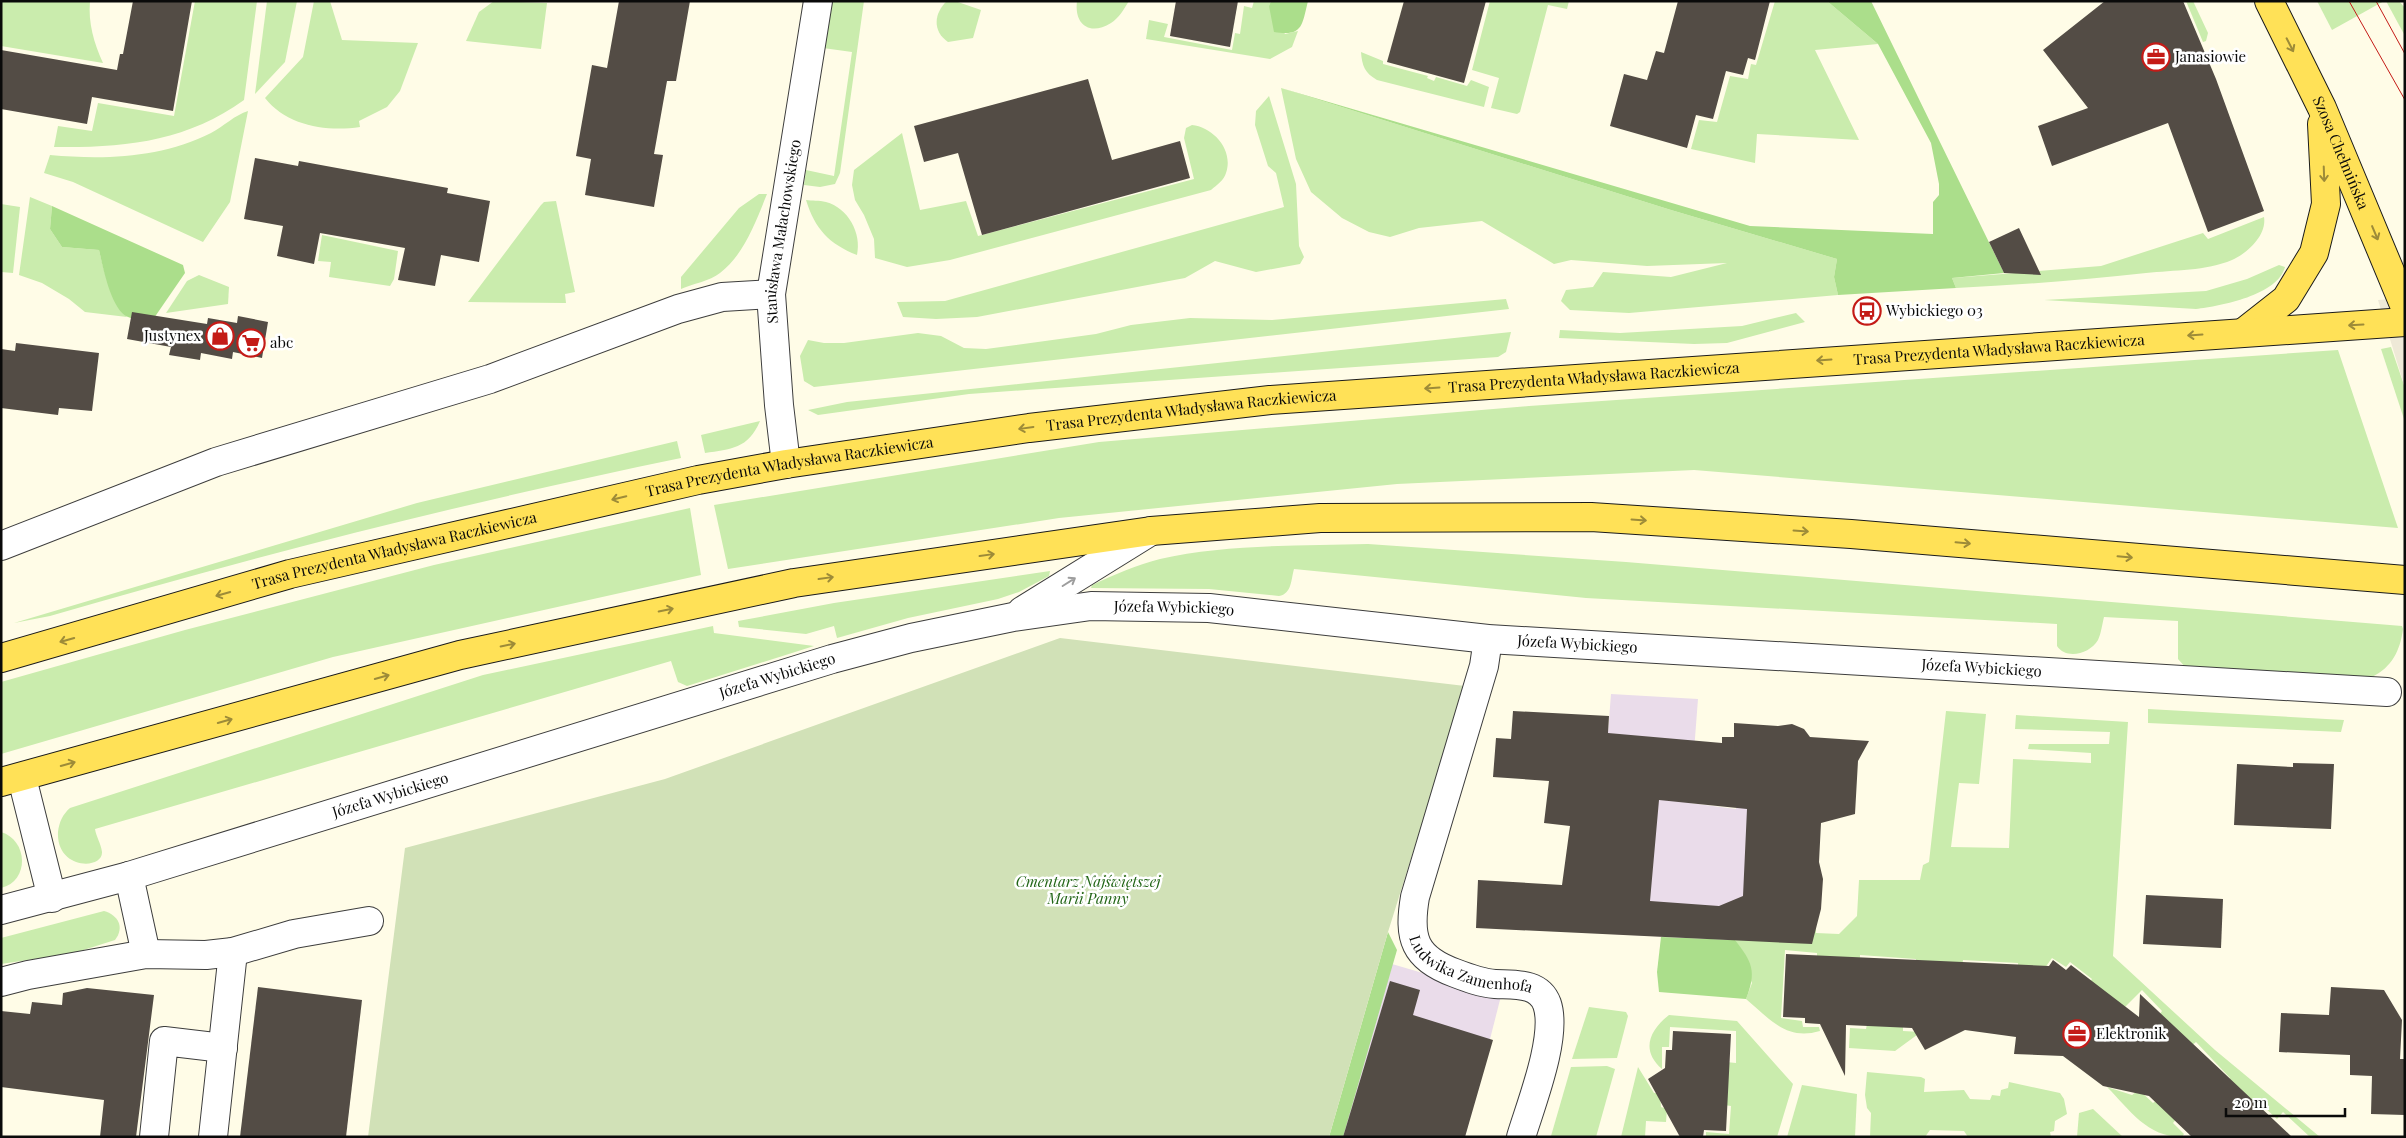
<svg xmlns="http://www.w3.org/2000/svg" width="2406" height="1138" font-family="'Playfair Display',serif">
  <rect width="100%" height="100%" fill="#fffce7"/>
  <g fill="#eadcea">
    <path d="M1611,694L1698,699L1690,803L1736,809L1738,780L1782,782L1773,942L1612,934L1604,784Z"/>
    <path d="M1392,964L1501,996L1465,1137H1340Z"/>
  </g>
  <g fill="#caecad">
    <path d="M1,1H90C88,23 94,43 103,63L1,46Z"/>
    <path d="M195,1H257L244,100C186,142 123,148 54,147L58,126L92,131L98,103L174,116Z"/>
    <path d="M267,1H297L285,62L255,94Z"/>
    <path d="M314,1H330L342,40L418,43L400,91L387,107L359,121L360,127C327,132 287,126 265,98L303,57Z"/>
    <path d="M494,1L547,3L541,49L466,41L479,12Z"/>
    <path d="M831,1H864L840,173L835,184L820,187L804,185L806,170L834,176L852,52L823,48Z"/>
    <path d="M947,1H955L981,10L973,38L948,42C932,31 934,13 947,1Z"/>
    <path d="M1077,1H1129C1124,9 1119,18 1111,23C1090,36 1074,25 1077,1Z"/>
    <path d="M1254,1H1271L1269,6L1285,34L1298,31L1292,47L1270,59L1146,39L1149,20L1168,24L1164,37L1232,50L1235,33L1240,34L1244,6L1252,8Z"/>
    <path d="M1490,1H1569L1567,9L1548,5L1520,112L1517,114L1491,108L1499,78L1472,70Z"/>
    <path d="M1775,1H1827L1878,44L1815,50L1859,140L1757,134L1755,163L1691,149L1699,120L1717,122L1730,76L1748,79L1751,64L1756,65Z"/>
    <path d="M2186,1H2193L2208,33L2206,41L2203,42Z"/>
    <path d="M2317,1H2384L2332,30Z"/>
    <path d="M2386,1H2399L2405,8V36Z"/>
    <path d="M1361,52L1383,61V64L1428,76L1427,78L1434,81L1436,77L1467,86L1471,80L1489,87L1484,107L1377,80C1365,73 1362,66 1361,52Z"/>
    <path d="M1281,88L1671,210L1837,259L1834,277L1838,295L1629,313L1570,310L1561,301L1566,290L1593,287L1603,272L1671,277L1727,263L1647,266L1571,260L1554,264L1482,221L1419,228L1390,237L1369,232L1342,218L1311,192L1296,159Z"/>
    <path d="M1269,96L1296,184L1299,246L1304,257L1300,264L1256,272L1215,261L1185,278L977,317L936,319L903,317L897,302L945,301L1284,207L1276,173L1268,166L1255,125L1256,111Z"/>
    <path d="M248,111L230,202L203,242L73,182L44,173L50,155C105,160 161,158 211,133C224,126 235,115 248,111Z"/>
    <path d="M1192,125C1213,127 1234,150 1226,173C1224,180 1217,185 1211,190L950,260L907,267L875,258L874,239L864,215L855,200L852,185L854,170L902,133L920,210L966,201L978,236L1194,179L1184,138L1186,128Z"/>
    <path d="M759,194H767C756,221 744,255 720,273C710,281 692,284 681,289V277L739,208Z"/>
    <path d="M30,197L52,206L50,229L62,247L99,250C105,275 110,297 127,317L85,312L69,299L42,283L19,275Z"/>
    <path d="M806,200C812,201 819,200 826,202C848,208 862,233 857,255C829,244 815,229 806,200Z"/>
    <path d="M556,201L575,292L565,294L566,303L468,302L541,205L544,202Z"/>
    <path d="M1,204L20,207L13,273L1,272Z"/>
    <path d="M2264,217C2267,235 2248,253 2232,260C2206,271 2174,270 2146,273C2082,280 2019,285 1956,288L1952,278L2101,266L2203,233L2208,239Z"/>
    <path d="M322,235L398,251L394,279L390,286L329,277L331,262L318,261Z"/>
    <path d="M2279,265L2285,267C2278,295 2221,306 2196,309L2044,300L2206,291L2247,279Z"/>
    <path d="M199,275L229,287L228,304L166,313L187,281Z"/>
    <path d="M1506,299L1509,309L814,387L804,381L800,356L808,340L824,343H844L918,333L941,336L964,348L986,349L1096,334L1131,325L1190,318L1272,320Z"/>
    <path d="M1796,313L1805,322L1727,343L1694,344L1559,338L1560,330L1620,333L1742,326Z"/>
    <path d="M1511,332L1506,352L1498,357L969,394L818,415L808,410L847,402Z"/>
    <path d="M2391,347L2405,388V422L2381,349Z"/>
    <path d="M2338,350L2398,528L1694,470L1397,484L1059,518L728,569L714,505L1099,442L1529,406Z"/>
    <path d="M760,421C748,449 731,449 705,453L701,435Z"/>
    <path d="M677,441L681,458C468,502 258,555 50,616L14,623L417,503Z"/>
    <path d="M690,508L701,575L333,657L1,754V682L185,630L434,565Z"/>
    <path d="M1368,544L1626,562L2402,626L2403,629C2400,651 2392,667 2372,677L2187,669L2178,659V621L2104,617C2102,625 2101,634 2098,640C2090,654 2066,660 2057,646V624L1586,598L1294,569C1291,579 1292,594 1279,596L1209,589L1091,588L1092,585C1114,575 1136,565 1160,559C1225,544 1301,546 1368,544Z"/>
    <path d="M1050,571L1049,576L1019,592L998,599L908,618L837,638L834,626L806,634L739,627L738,621L834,603Z"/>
    <path d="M713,626L714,633L814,646L687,686L678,682L671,661L95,829C96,836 101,844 102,852C103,870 56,870 58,832C59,822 63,814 70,808L483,675Z"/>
    <path d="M2148,709L2344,720L2341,732L2148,723Z"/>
    <path d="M1946,711L1986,714L1979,784L1959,783L1951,847L2009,848L2013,759L2091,763V753L2028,749L2029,744H2109L2110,732L2015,729L2016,715L2128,722L2113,956L2215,1050L2320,1137H2310L2283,1112L2277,1119L2263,1106L2259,1111L2226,1083L2230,1078L2196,1042L2190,1047L2157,1018L2162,1011L2142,990L2117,1015L2078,1000L2092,979L2070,962L2066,967L2052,958L2037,979L2018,971V963L1963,960L1962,969L1916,967V959L1860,955V963L1817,962V953L1785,950L1781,1018L1802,1021L1803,1027H1819L1820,1031C1786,1041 1770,1019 1746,999L1752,983L1735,940L1816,916V933L1839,934L1857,916L1859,880H1920L1923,865L1929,862Z"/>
    <path d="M1,832C28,840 30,881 1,888Z"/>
    <path d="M104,911C118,915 125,927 115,940L74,953L1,964V938Z"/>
    <path d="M1589,1007L1626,1012L1628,1016L1617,1058L1572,1059Z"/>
    <path d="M1669,1015L1737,1021L1793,1084L1777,1137H1706V1132L1729,1134L1731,1106L1724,1105L1726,1062L1736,1063V1031L1670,1027L1669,1047H1662V1069C1640,1050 1650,1030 1669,1015Z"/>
    <path d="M1867,1024L1903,1026V1031L1921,1032L1895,1051L1849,1048L1850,1028L1866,1029Z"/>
    <path d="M1607,1066L1615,1069L1596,1137L1551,1136L1571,1067Z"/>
    <path d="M1638,1067L1654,1093H1660L1661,1107L1667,1109L1666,1122L1646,1121L1645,1137H1621Z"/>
    <path d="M1867,1072L1921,1077L1925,1079L1924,1092L1964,1090L1970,1099L1990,1100L1992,1095L2000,1096L2001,1090L2008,1088L2009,1082L2060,1093L2064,1099L2067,1114L2055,1121L2054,1131L2050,1132L2051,1137H1968L1964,1131L1930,1130L1925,1137H1870L1871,1113L1867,1108L1865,1095Z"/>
    <path d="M1802,1085L1857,1094L1855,1137H1787Z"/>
    <path d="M2107,1087L2132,1095L2139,1090L2153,1103L2158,1099L2177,1118L2173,1123L2184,1134L2182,1137C2147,1137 2130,1110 2107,1087Z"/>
    <path d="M2093,1109L2123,1137H2077L2079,1113Z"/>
  </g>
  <g fill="#abde8b">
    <path d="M1271,1H1308C1302,25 1303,37 1274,32L1269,6Z"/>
    <path d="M1827,1H1871L2004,273L1952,278L1956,288L1838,295L1834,277L1837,259L1671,210L1281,88L1750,226L1933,234V202L1939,195V184L1931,143L1878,44Z"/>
    <path d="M52,206L183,265L185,273L152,321C144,320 135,320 128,317C111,310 103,267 99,250L62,247L50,229Z"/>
    <path d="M1388,932L1397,950L1343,1137H1329Z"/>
    <path d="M1661,937L1735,940C1752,962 1757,971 1746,999L1659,992L1657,972Z"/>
  </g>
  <path fill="#d1e1b7" d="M1060,638L1465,686L1388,932L1329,1137H368L405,848L665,779Z"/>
  <path fill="#eee9d7" d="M2405,298V388L2378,300Z"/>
  <g fill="#534c45" fill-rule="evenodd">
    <path d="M133,1H192L173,111L92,97L87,124L1,109V50L117,70L120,54H123Z"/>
    <path d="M619,1H690L676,81H667L654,154L663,155L654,207L585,195L591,159L576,156L592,65L607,68Z"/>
    <path d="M1176,1H1238L1230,47L1170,36Z"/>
    <path d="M1404,1H1486L1464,83L1387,62Z"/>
    <path d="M1678,1H1770L1755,60L1748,58L1743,75L1726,71L1713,119L1696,115L1687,148L1610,126L1624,74L1647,80L1656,51L1664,53Z"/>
    <path d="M2105,1H2183L2216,79L2264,211L2208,232L2168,123L2052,166L2038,126L2088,108L2043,50Z"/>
    <path d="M1088,79L1112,160L1180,141L1190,178L982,235L958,153L924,162L914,126Z"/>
    <path d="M255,158L298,166L299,161L348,170L448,188L447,193L490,201L479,262L441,255L435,286L398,280L405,248L320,233L314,264L277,256L283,226L244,219Z"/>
    <path d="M2019,228L2041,275L2004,273L1989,242Z"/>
    <path d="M132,312L207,324L208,318L237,323L238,316L268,322L262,358L233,352L232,359L201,353L200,360L169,355L171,347L127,339Z"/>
    <path d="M16,343L99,353L92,411L59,408L58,415L1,408V349L15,351Z"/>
    <path d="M1513,711L1609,716L1608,733L1722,743V737H1734V723L1778,726L1792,724L1804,729L1810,737L1869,741L1858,761L1855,814L1821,823L1819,862L1823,879L1821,909L1812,944L1476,928L1478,880L1562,885L1570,826L1544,823L1549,781L1493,777L1496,738L1511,739ZM1659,800L1747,809L1743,896L1719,906L1650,901Z"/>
    <path d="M2293,763L2334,764L2331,829L2234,825L2237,764L2293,767Z"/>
    <path d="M2146,895L2223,899L2221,948L2143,944Z"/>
    <path d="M1786,954L2049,966L2053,960L2066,970L2071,965L2139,1017L2140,994L2292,1137H2192L2149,1096L2103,1086L2063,1056L2014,1054L2016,1037L1965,1030L1925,1050L1912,1028L1846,1025L1845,1076L1820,1024L1805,1023V1018L1783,1017Z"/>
    <path d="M1390,981L1420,990L1413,1015L1493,1040L1465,1137H1343Z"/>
    <path d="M258,987L362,1000L346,1137H240Z"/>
    <path d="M2331,987L2384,990L2402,1020L2400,1059H2405V1115L2371,1114L2372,1076L2350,1075V1055L2279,1052L2281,1013L2329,1015Z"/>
    <path d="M87,988L154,995L136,1137H100L104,1100L1,1087V1011L30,1014L32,1002L62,1005L63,993Z"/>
    <path d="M1673,1031L1731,1034L1726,1131L1704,1130L1703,1137H1680L1648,1079L1665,1068L1666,1050H1672Z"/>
  </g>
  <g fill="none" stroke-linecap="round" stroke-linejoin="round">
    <g stroke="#3d3d3d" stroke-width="30">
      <g id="minor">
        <path id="s1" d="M786,464L779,405L771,294L818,1"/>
        <path d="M1,546L216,462L490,379L678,309L722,297L771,294"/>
        <path d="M1022,611L1151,531"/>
        <path id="s2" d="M1488,639L1484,666L1415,897C1408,938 1414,958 1455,973C1468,978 1481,983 1495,984C1514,985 1539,982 1547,1004C1558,1036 1531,1104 1521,1137"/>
        <path d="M22,778L52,898"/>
        <path d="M129,876L146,954"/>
        <path id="s3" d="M1,910L129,876L832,659L911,638L1013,617L1091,606L1209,608L1488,639L2387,692"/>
        <path d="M1,982L28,975L146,954L206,955L233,952L294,934L369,921"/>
        <path d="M154,1137L164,1041L223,1048"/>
        <path d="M213,1137L233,952"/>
      </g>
    </g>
    <g stroke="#1b1b1b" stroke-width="30">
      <g id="major">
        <path id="s4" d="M2269,1L2322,108L2405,307"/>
        <path d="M2244,332L2286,299L2314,253L2326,204L2322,124"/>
        <path id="s5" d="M1,658L290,574L698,480L786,464L1029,428L1270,400L2405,322"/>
        <path d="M1,782L460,655L794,583L1151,531L1320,518L1591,517L1851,534L2405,580"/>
      </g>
    </g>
    <use href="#minor" stroke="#fff" stroke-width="28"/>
    <use href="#major" stroke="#ffe157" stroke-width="28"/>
    <g stroke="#c41b17" stroke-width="1">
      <path d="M2349,1L2405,100"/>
      <path d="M2376,1L2405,54"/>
    </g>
  </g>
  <defs><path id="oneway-shaft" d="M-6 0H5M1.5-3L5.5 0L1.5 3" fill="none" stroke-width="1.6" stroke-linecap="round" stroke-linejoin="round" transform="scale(1.25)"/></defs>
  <g stroke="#9d8b38">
    <use href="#oneway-shaft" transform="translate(2290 45) rotate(63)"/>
    <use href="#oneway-shaft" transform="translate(2324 174) rotate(88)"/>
    <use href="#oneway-shaft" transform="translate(2375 233) rotate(67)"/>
    <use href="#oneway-shaft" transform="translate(2356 325) rotate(177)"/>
    <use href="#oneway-shaft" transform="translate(2195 335) rotate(176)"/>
    <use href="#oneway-shaft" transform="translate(1824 360) rotate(176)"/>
    <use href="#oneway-shaft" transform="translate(1432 388) rotate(176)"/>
    <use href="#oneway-shaft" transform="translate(1026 428) rotate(172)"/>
    <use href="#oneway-shaft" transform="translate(619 498) rotate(167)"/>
    <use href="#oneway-shaft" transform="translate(1639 520) rotate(4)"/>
    <use href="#oneway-shaft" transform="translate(1801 531) rotate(4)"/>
    <use href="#oneway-shaft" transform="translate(1963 543) rotate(5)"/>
    <use href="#oneway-shaft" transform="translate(987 555) rotate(-8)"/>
    <use href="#oneway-shaft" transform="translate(2125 557) rotate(5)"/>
    <use href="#oneway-shaft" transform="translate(826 578) rotate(-8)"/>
    <use href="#oneway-shaft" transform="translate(223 594) rotate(164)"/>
    <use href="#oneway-shaft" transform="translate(666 610) rotate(-12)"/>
    <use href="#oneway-shaft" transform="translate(67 640) rotate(164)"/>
    <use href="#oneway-shaft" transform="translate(508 645) rotate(-12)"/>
    <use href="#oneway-shaft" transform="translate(382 677) rotate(-16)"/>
    <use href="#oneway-shaft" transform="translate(225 721) rotate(-16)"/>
    <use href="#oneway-shaft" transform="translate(68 764) rotate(-16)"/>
  </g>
  <use stroke="#9d9d9d" href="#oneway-shaft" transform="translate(1069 582) rotate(-32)"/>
  <defs>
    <g id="office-ring" transform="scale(1.4375)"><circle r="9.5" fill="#fff" stroke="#c41b17" stroke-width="1.5"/><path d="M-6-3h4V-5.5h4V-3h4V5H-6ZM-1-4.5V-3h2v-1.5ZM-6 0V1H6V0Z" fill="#c41b17"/></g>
    <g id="bus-ring" transform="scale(1.4375)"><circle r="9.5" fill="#fff" stroke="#c41b17" stroke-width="1.5"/><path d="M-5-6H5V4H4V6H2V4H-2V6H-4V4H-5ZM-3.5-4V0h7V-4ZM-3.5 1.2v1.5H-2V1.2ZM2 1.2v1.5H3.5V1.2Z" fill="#c41b17"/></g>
    <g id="shop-ring" transform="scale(1.4375)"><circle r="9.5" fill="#fff" stroke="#c41b17" stroke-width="1.5"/><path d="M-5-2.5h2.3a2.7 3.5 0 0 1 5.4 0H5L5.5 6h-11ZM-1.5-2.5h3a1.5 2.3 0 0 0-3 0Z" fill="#c41b17"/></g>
    <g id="supermarket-ring" transform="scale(1.4375)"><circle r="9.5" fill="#fff" stroke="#c41b17" stroke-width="1.5"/><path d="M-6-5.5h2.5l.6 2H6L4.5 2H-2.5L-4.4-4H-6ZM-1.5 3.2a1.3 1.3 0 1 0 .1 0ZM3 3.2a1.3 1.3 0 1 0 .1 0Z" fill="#c41b17"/></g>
  </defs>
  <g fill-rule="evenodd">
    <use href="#office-ring" x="2156" y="57"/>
    <use href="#bus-ring" x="1867" y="311"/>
    <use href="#shop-ring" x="220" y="336"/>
    <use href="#supermarket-ring" x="251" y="343"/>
    <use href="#office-ring" x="2077" y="1034"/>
  </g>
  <g text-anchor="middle" stroke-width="5" stroke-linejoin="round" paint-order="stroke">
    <g font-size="15" fill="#0a0a0a" stroke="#fff" text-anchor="start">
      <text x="2175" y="62">Janasiowie</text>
      <text x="1886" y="316">Wybickiego 03</text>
      <text x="201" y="341" text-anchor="end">Justynex</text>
      <text x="270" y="348">abc</text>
      <text x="2096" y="1039">Elektronik</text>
    </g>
    <g font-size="15" fill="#0a0a0a" stroke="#fff">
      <text dy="5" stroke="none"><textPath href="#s4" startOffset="168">Szosa Chełmińska</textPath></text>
      <text dy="5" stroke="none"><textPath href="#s1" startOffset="234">Stanisława Małachowskiego</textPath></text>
      <text dy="5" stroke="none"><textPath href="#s5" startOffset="2028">Trasa Prezydenta Władysława Raczkiewicza</textPath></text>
      <text dy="5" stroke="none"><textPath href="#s5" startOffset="1622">Trasa Prezydenta Władysława Raczkiewicza</textPath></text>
      <text dy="5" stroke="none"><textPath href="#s5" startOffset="1218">Trasa Prezydenta Władysława Raczkiewicza</textPath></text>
      <text dy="5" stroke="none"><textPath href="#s5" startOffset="812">Trasa Prezydenta Władysława Raczkiewicza</textPath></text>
      <text dy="5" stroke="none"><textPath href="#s5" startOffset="408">Trasa Prezydenta Władysława Raczkiewicza</textPath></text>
      <text dy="5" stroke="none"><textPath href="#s3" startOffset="1216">Józefa Wybickiego</textPath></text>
      <text dy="5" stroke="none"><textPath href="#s3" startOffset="1621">Józefa Wybickiego</textPath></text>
      <text dy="5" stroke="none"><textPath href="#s3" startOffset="2026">Józefa Wybickiego</textPath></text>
      <text dy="5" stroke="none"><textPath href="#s3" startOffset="811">Józefa Wybickiego</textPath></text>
      <text dy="5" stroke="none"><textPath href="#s3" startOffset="406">Józefa Wybickiego</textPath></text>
      <text dy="5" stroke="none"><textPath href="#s2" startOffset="376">Ludwika Zamenhofa</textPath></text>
    </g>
    <g font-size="15" font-style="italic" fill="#216516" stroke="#fff">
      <text x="1088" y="887">Cmentarz Najświętszej<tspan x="1088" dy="17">Marii Panny</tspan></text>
    </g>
  </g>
  <rect width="2406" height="1138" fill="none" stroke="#0a0a0a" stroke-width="5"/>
  <path d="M2226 1108v8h119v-8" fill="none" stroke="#0a0a0a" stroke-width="2.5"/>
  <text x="2234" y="1108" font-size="15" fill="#0a0a0a" stroke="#ffffff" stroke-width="4" paint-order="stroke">20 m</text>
</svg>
